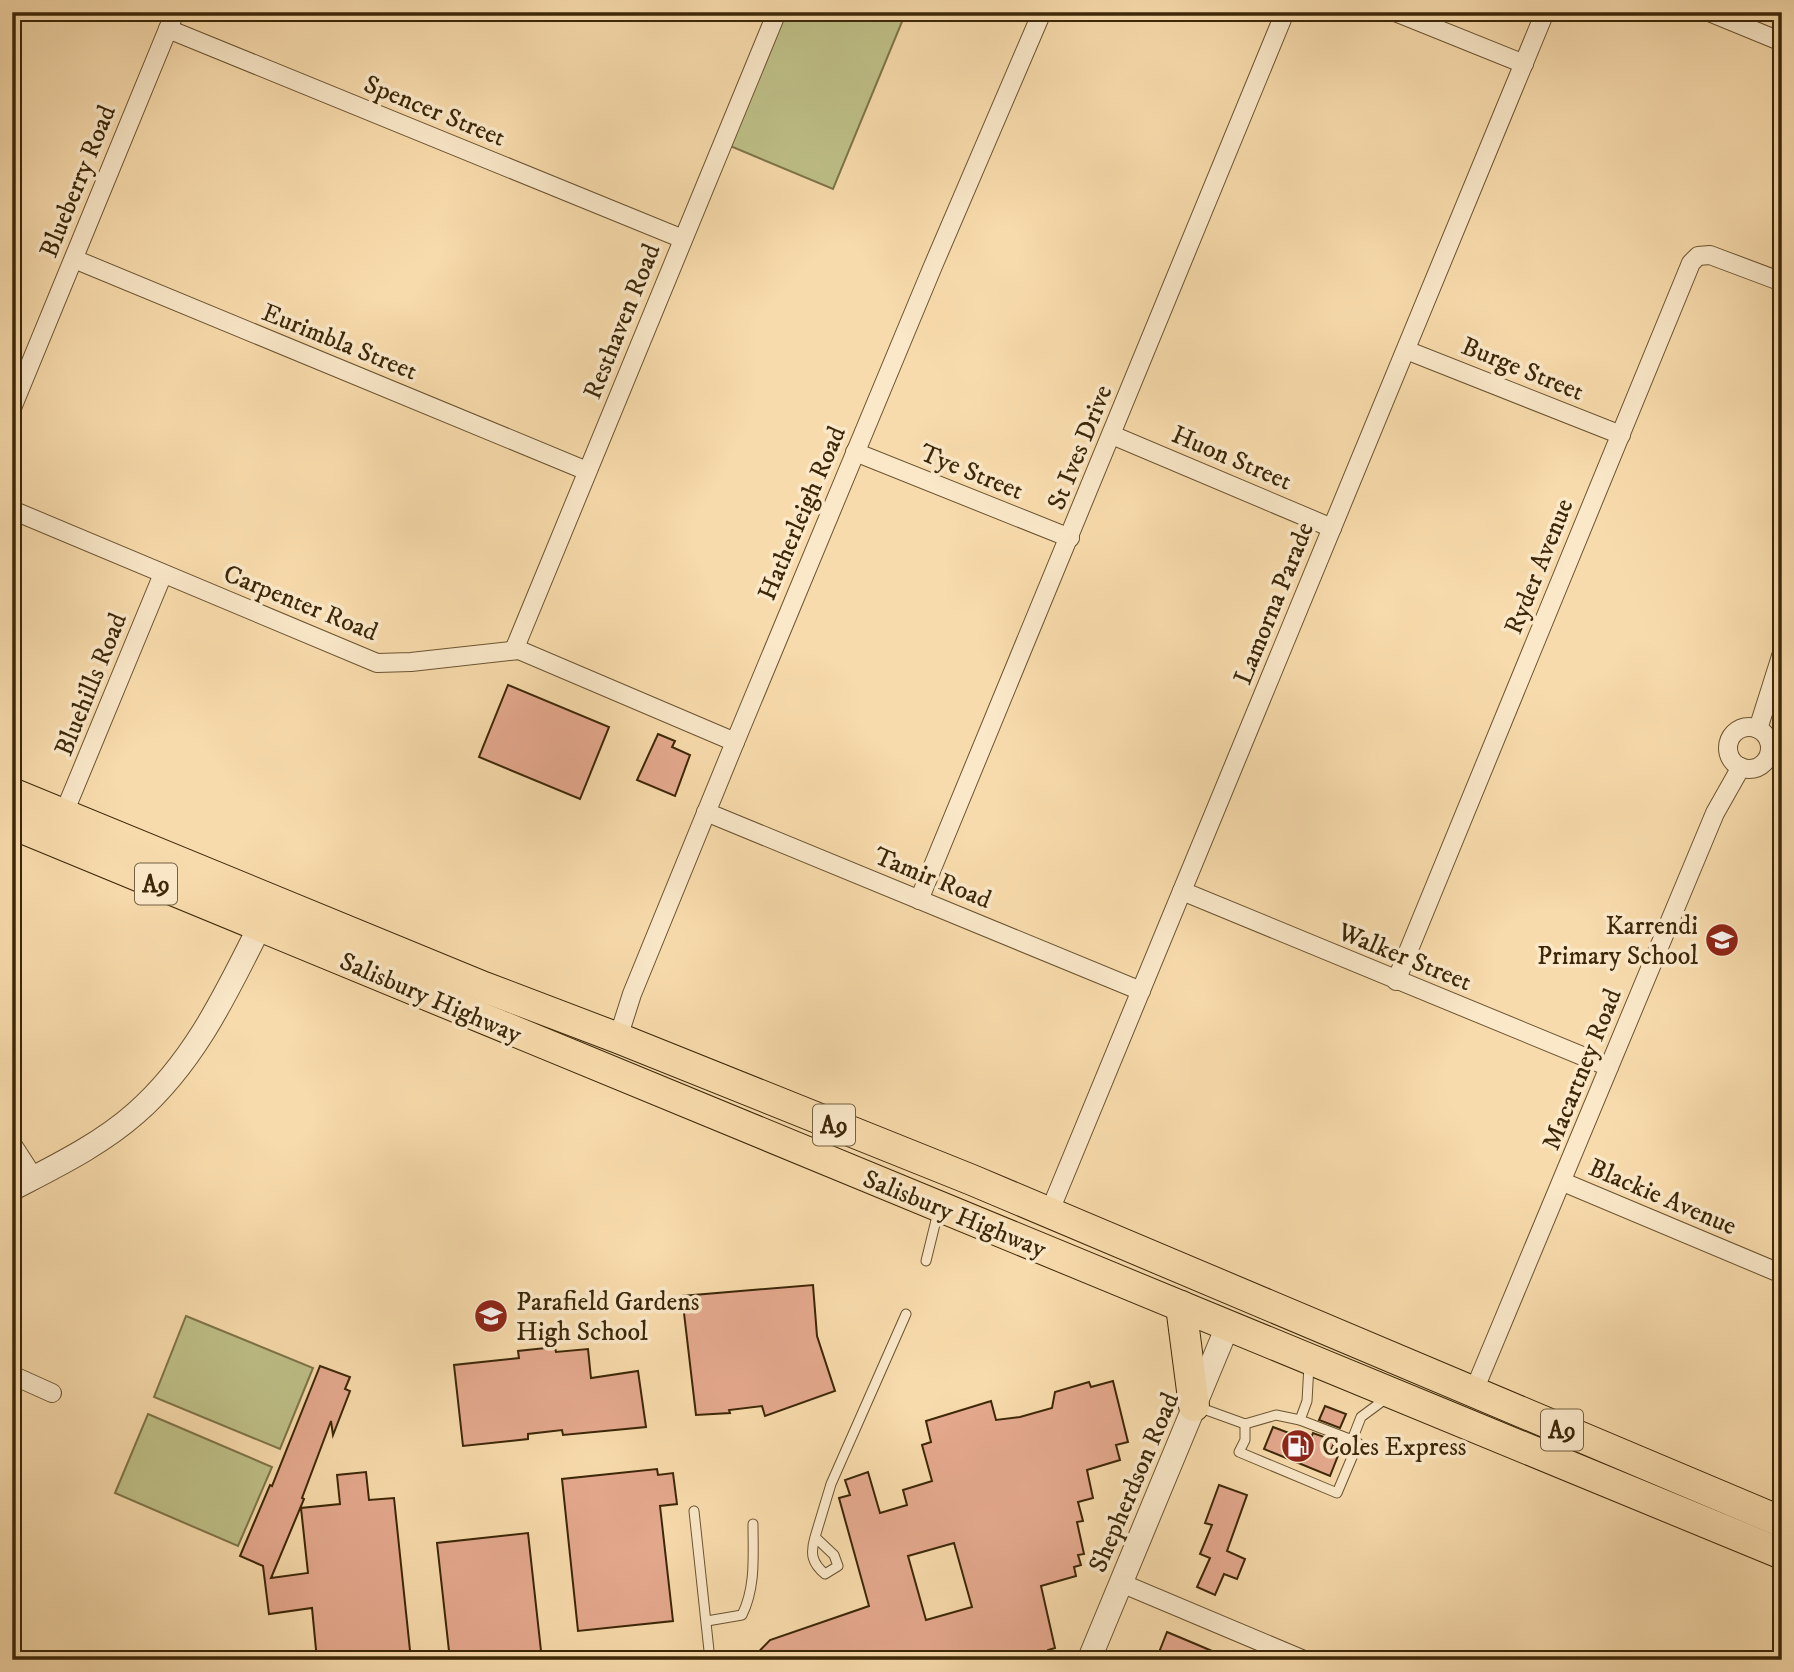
<svg xmlns="http://www.w3.org/2000/svg" width="1794" height="1672" font-family="'IM FELL DW Pica',serif">
  <rect width="100%" height="100%" fill="#f8dbac"/>
  <filter id="stains"><feTurbulence type="fractalNoise" baseFrequency=".00286" numOctaves="4"/><feColorMatrix values="0 0 0 0 .2 0 0 0 0 .09 0 0 0 0 .02 0 0 0 .5 -.17"/></filter>
  <radialGradient id="worn" r=".72"><stop offset=".6" stop-color="#630" stop-opacity="0"/><stop offset="1" stop-color="#630" stop-opacity=".3"/></radialGradient>
  <g fill="#bfc088" stroke="#7e7448" stroke-width="2">
    <path d="M777,12H906L833,189L723,143Z"/>
    <path d="M186,1316L313,1368L280,1449L154,1397Z"/>
    <path d="M148,1414L272,1467L238,1546L115,1493Z"/>
  </g>
  <g fill="#e5a98e" stroke="#3c2708" stroke-width="2" fill-rule="evenodd">
    <path d="M508,685L609,727L580,799L479,757Z"/>
    <path d="M658,734L675,741L672,747L690,755L675,796L637,780Z"/>
    <path d="M813,1285L817,1336L835,1391L765,1416L762,1406L729,1410L730,1413L696,1415L682,1296Z"/>
    <path d="M555,1347L556,1352L588,1349L591,1378L638,1371L646,1427L563,1435L562,1430L528,1434V1439L463,1446L454,1365L519,1358L518,1351Z"/>
    <path d="M320,1366L350,1377L345,1389L350,1391L333,1435L331,1421L302,1498L304,1499L271,1578L308,1573L301,1508L340,1504L337,1475L366,1472L369,1500L394,1498L411,1660H317L312,1608L269,1614L263,1566L240,1556L270,1485L272,1486Z"/>
    <path d="M1113,1381L1128,1442L1116,1445L1120,1460L1087,1470L1093,1498L1078,1502L1083,1521L1077,1522L1084,1554L1078,1555L1081,1565L1074,1567L1076,1576L1041,1586L1055,1648L1048,1650L1044,1660H852L851,1654L832,1660H751L770,1640L869,1606L839,1498L850,1495L845,1480L868,1472L880,1513L907,1505L903,1490L932,1481L922,1445L931,1442L926,1421L991,1401L996,1420L1020,1417L1052,1408L1055,1392L1089,1382L1091,1387ZM954,1543L972,1607L926,1620L908,1556Z"/>
    <path d="M1325,1406L1346,1414L1340,1428L1319,1420Z"/>
    <path d="M1273,1427L1310,1441L1313,1433L1335,1441L1331,1450L1339,1453L1330,1476L1264,1449Z"/>
    <path d="M657,1469L658,1475L673,1473L677,1504L660,1506L673,1621L578,1631L562,1479Z"/>
    <path d="M1219,1485L1247,1495L1227,1551L1245,1559L1237,1579L1224,1574L1215,1595L1197,1587L1210,1558L1200,1554L1212,1525L1205,1523Z"/>
    <path d="M528,1533L542,1660H450L437,1543Z"/>
    <path d="M1167,1632L1198,1645L1233,1660H1156Z"/>
  </g>
  <g fill="none" stroke-linecap="round" stroke-linejoin="round">
    <g stroke="#6b5431" stroke-width="11">
      <g id="service">
        <path d="M926,1261L938,1212"/>
        <path d="M1309,1365L1307,1401L1300,1420L1352,1440L1361,1417L1388,1397"/>
        <path d="M1198,1407L1245,1424L1276,1415L1300,1420"/>
        <path d="M1245,1424V1440L1239,1452L1337,1493L1358,1443L1352,1440"/>
        <path d="M694,1511L710,1660"/>
        <path d="M815,1537C810,1554 812,1563 825,1574L838,1566L834,1555L815,1537L831,1484L906,1314"/>
        <path d="M707,1621L742,1615C756,1587 753,1555 753,1524"/>
      </g>
    </g>
    <g stroke="#6b5431" stroke-width="20">
      <g id="minor">
        <path d="M1395,12L1524,64"/>
        <path d="M1709,12L1782,42"/>
        <path d="M168,29L683,239"/>
        <path d="M74,259L587,471"/>
        <path d="M1406,350L1621,435"/>
        <path d="M12,408L175,12"/>
        <path d="M1112,435L1332,528"/>
        <path d="M855,452L1070,538"/>
        <path d="M12,510L377,663L411,662L519,650L735,742"/>
        <path d="M514,650L777,12"/>
        <circle cx="1749" cy="748" r="21"/>
        <path d="M1758,729L1782,653"/>
        <path d="M706,812L1141,991"/>
        <path d="M64,813L163,574"/>
        <path d="M1182,891L1609,1067"/>
        <path d="M919,900L1285,12"/>
        <path d="M1396,981L1691,263L1698,256L1710,255L1782,282"/>
        <path d="M618,1038L632,994L735,742L933,266L1042,12"/>
        <path d="M12,1144L34,1178"/>
        <path d="M1563,1182L1782,1274"/>
        <path d="M1049,1213L1545,12"/>
        <path d="M12,1375L52,1393"/>
        <path d="M1473,1393L1715,813L1741,767"/>
        <path d="M1121,1583L1304,1660"/>
      </g>
    </g>
    <g stroke="#6b5431" stroke-width="25">
      <g id="tertiary">
        <path d="M12,1189C54,1167 100,1145 136,1113C194,1062 226,994 260,926"/>
        <path d="M1089,1660L1228,1325"/>
      </g>
    </g>
    <g stroke="#3c2708" stroke-width="32">
      <g id="primary">
        <path d="M12,793L484,987L618,1038L972,1180L1782,1522"/>
        <path d="M12,824L1782,1554"/>
        <path d="M1181,1306L1194,1406"/>
      </g>
    </g>
    <use href="#service" stroke="#fae8c9" stroke-width="9"/>
    <use href="#minor" stroke="#fae8c9" stroke-width="18"/>
    <use href="#tertiary" stroke="#fae8c9" stroke-width="23"/>
    <use href="#primary" stroke="#f8dbac" stroke-width="30"/>
  </g>
  <defs>
    <g id="school-disc" transform="scale(1.75)"><circle r="9.5" fill="#8f2418" stroke="#fae8c9"/><path d="M0-5L7-2L0 1L-7-2ZM-4 1L0 2.5L4 1V4Q0 6-4 4Z" fill="#fff"/></g>
    <g id="fuel-disc" transform="scale(1.75)"><circle r="9.5" fill="#8f2418" stroke="#fae8c9"/><path d="M-5.5-6h7V0h2V4h1.3V-2.5L3-4.5l.8-.8L6-3V5H2.5V1h-1V6h-7ZM-4.2-4.7v3.2H.2V-4.7Z" fill="#fff"/></g>
  </defs>
  <g fill-rule="evenodd">
    <use href="#school-disc" x="1722" y="940"/>
    <use href="#school-disc" x="491" y="1316"/>
    <use href="#fuel-disc" x="1298" y="1446"/>
  </g>
  <g text-anchor="middle" stroke-width="7" stroke-linejoin="round" paint-order="stroke">
    <g fill="#fae8c9" stroke="#756142" stroke-width="2">
      <rect x="135" y="863.5" width="42" height="41" rx="5"/>
      <rect x="813" y="1104.5" width="42" height="41" rx="5"/>
      <rect x="1541" y="1409.5" width="42" height="41" rx="5"/>
    </g>
    <g font-size="24" font-weight="bold" fill="#3c2708">
      <text x="156" y="892">A9</text>
      <text x="834" y="1133">A9</text>
      <text x="1562" y="1438">A9</text>
    </g>
    <g font-size="26" fill="#3c2708" stroke="#fae8c9">
      <text transform="translate(435 110) rotate(22)" y="9">Spencer Street</text>
      <text transform="translate(77 181) rotate(-68)" y="9">Blueberry Road</text>
      <text transform="translate(621 321) rotate(-68)" y="9">Resthaven Road</text>
      <text transform="translate(340 341) rotate(22)" y="9">Eurimbla Street</text>
      <text transform="translate(1523 368) rotate(22)" y="9">Burge Street</text>
      <text transform="translate(1079 447) rotate(-68)" y="9">St Ives Drive</text>
      <text transform="translate(1232 457) rotate(23)" y="9">Huon Street</text>
      <text transform="translate(972 471) rotate(22)" y="9">Tye Street</text>
      <text transform="translate(801 513) rotate(-67)" y="9">Hatherleigh Road</text>
      <text transform="translate(1538 566) rotate(-68)" y="9">Ryder Avenue</text>
      <text transform="translate(301 602) rotate(22)" y="9">Carpenter Road</text>
      <text transform="translate(1273 603) rotate(-68)" y="9">Lamorna Parade</text>
      <text transform="translate(90 684) rotate(-68)" y="9">Bluehills Road</text>
      <text transform="translate(933 877) rotate(22)" y="9">Tamir Road</text>
      <text transform="translate(1405 956) rotate(22)" y="9">Walker Street</text>
      <text transform="translate(431 997) rotate(23)" y="9">Salisbury Highway</text>
      <text transform="translate(1581 1069) rotate(-68)" y="9">Macartney Road</text>
      <text transform="translate(1663 1196) rotate(23)" y="9">Blackie Avenue</text>
      <text transform="translate(955 1213) rotate(22)" y="9">Salisbury Highway</text>
      <text transform="translate(1133 1482) rotate(-67)" y="9">Shepherdson Road</text>
    </g>
    <g font-size="26" fill="#3c2708" stroke="#fae8c9" text-anchor="start">
      <text x="1698" y="934" text-anchor="end">Karrendi<tspan x="1698" dy="30">Primary School</tspan></text>
      <text x="516" y="1310">Parafield Gardens<tspan x="516" dy="30">High School</tspan></text>
      <text x="1322" y="1455">Coles Express</text>
    </g>
  </g>
  <rect width="1794" height="1672" fill="none" stroke="#f8dbac" stroke-width="42"/>
  <rect x="14" y="14" width="1766" height="1644" fill="none" stroke="#3c2708" stroke-width="3.5"/>
  <rect x="21" y="21" width="1752" height="1630" fill="none" stroke="#3c2708" stroke-width="2"/>
  <rect width="100%" height="100%" filter="url(#stains)"/>
  <rect width="100%" height="100%" fill="url(#worn)"/>
</svg>
